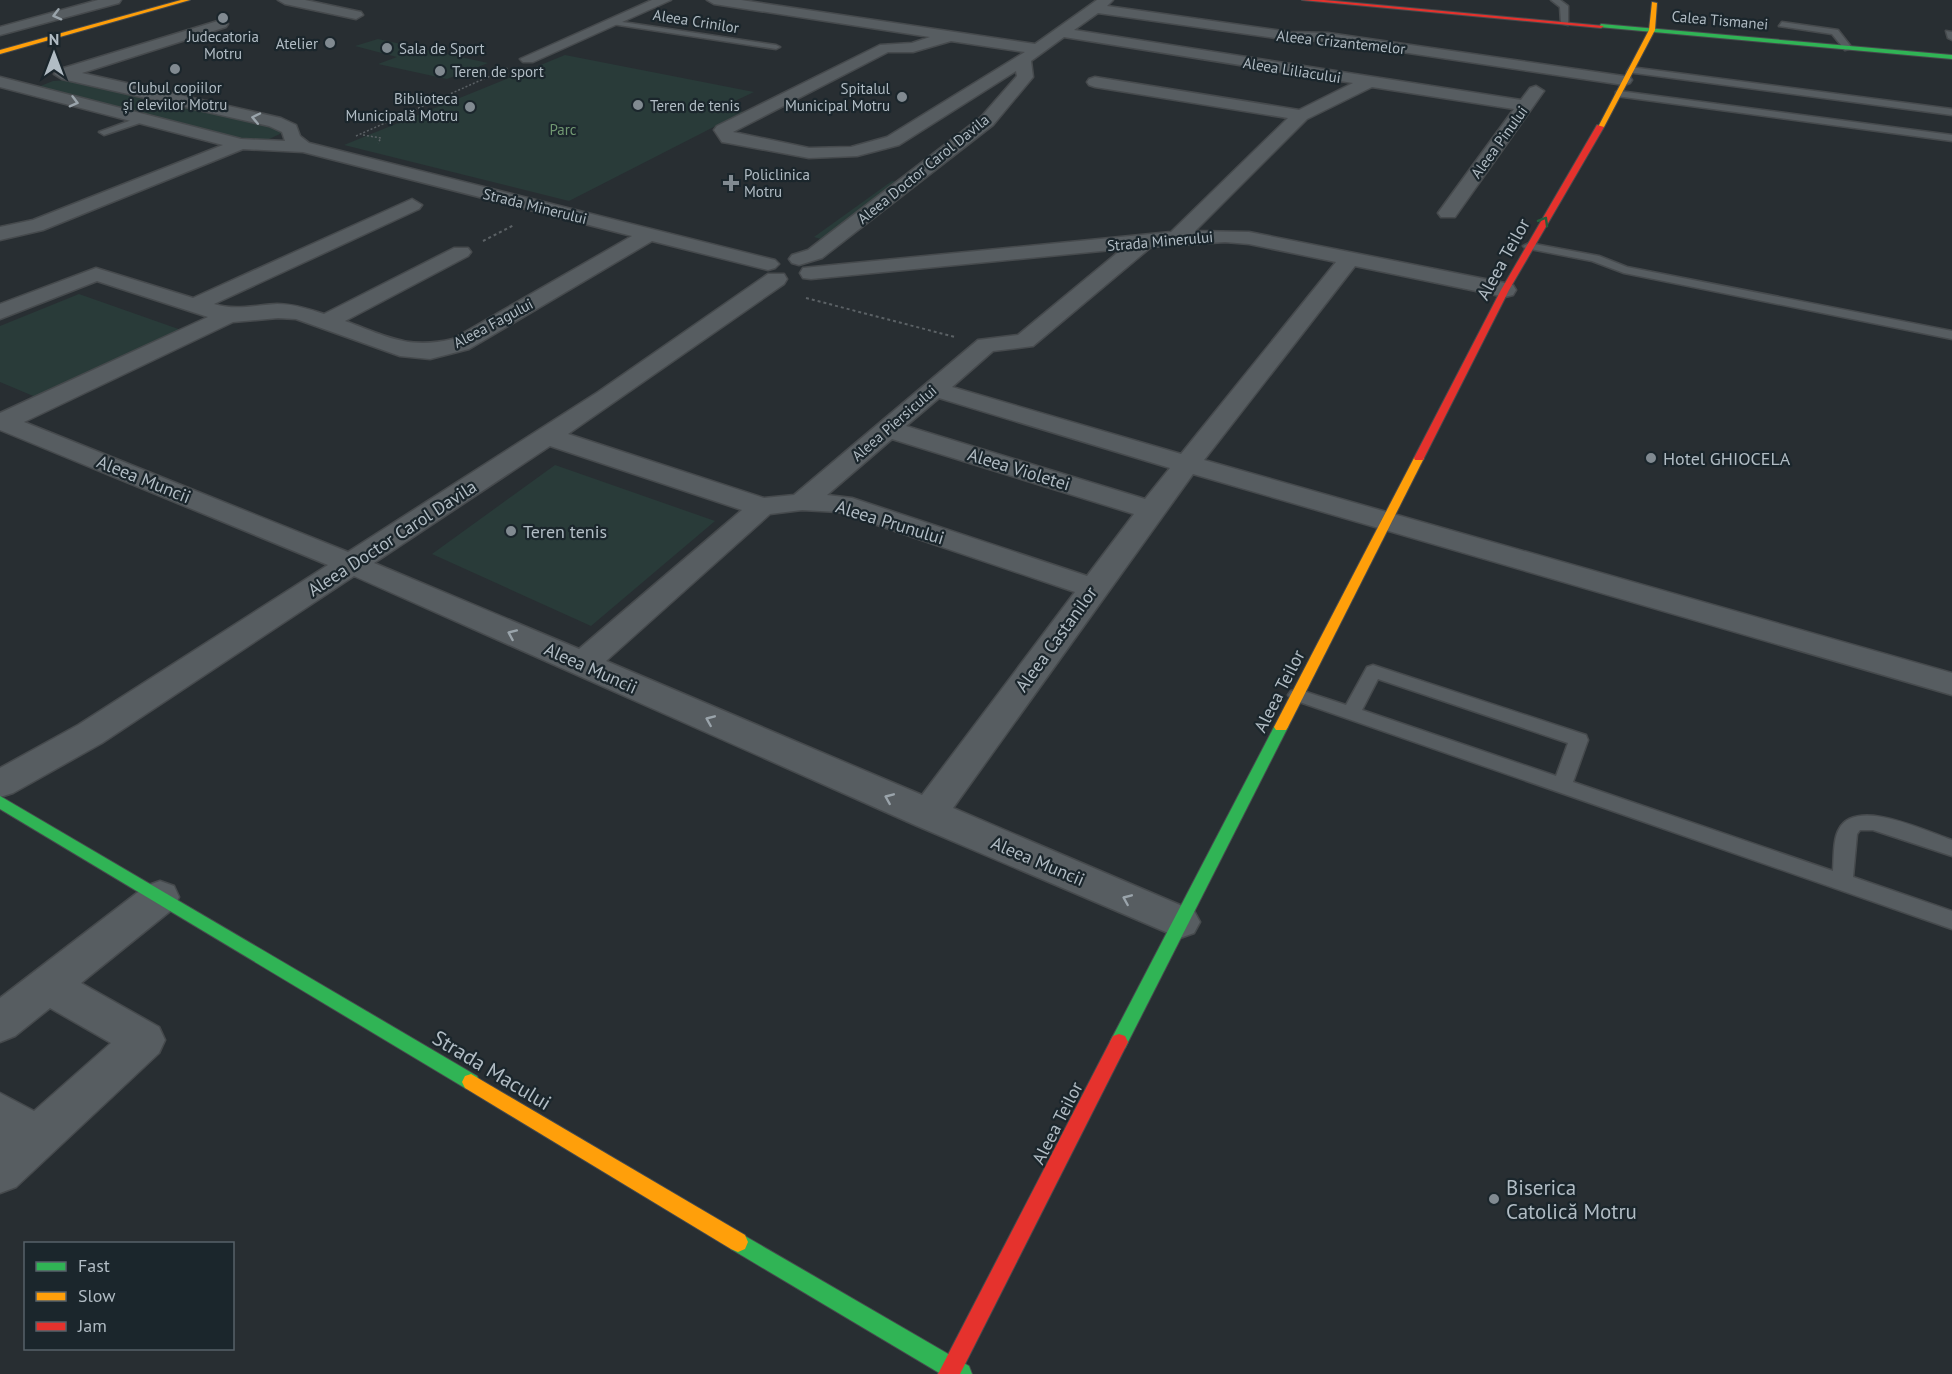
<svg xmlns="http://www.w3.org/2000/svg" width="1952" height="1374" font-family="'PT Sans',sans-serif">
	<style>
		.green { fill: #293b39 }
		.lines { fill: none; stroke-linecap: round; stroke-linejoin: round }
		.lane-casing { stroke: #464a4d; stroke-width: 3 }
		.street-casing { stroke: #464a4d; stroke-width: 3 }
		.fast-casing { stroke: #464a4d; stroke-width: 2 }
		.slow-casing { stroke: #464a4d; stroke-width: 2 }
		.jam-casing { stroke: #464a4d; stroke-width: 2 }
		.path-far1 { stroke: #5b6165; stroke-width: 1.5; stroke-dasharray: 2 2; stroke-linecap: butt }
		.path { stroke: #5b6165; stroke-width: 2; stroke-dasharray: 3 3; stroke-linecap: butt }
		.lane { fill: #575d61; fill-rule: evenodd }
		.street { fill: #575d61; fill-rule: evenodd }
		.fast { fill: #30b455; fill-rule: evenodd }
		.slow { fill: #ff9f0a; fill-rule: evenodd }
		.jam { fill: #e5322d; fill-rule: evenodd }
		.oneway { stroke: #9aa4ab }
		.oneway2 { stroke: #235f3c }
		.poi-dot { fill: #818a91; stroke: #1b262c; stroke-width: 2 }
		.labels { text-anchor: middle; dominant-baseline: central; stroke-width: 4.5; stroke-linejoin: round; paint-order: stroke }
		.far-street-label { font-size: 15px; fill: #b1bcc4; stroke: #1b262c }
		.far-poi-label { font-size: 15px; fill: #b1bcc4; stroke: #1b262c; text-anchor: start }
		.far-park-label { font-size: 15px; fill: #719872; stroke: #1b262c }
		.street-label { font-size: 18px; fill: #b1bcc4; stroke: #1b262c }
		.poi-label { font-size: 18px; fill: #b1bcc4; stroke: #1b262c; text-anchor: start }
		.near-street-label { font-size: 21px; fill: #b1bcc4; stroke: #1b262c }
		.near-poi-label { font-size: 21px; fill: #b1bcc4; stroke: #1b262c; text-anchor: start }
	</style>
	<rect width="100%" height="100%" fill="#282e32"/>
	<g class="green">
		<path d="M 378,39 L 488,63 L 447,79 L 378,64 L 397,57 L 355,46 Z"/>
		<path d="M 565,55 L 754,92 L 722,107 L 743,112 L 569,201 L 344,145 Z"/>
		<path d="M 69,80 L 281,128 L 282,133 L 269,139 L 248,141 L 38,87 L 53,81 Z"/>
		<path d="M 892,181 L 901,182 L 824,240 L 814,237 Z"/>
		<path d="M 79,294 L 184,331 L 38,398 L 0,382 L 0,326 Z"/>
		<path d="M 555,465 L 715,521 L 591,626 L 432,554 Z"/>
	</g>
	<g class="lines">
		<defs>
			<g id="lane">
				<path d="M 1551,0 L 1560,0 L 1568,6 L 1568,25 L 1561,23 L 1560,7 Z"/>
				<path d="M 609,20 L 776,45 L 780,47 L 776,49 L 612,24 Z"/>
				<path d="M 1782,22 L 1838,30 L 1852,48 L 1845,50 L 1832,34 L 1779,26 Z"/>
				<path d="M 1946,31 L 1952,32 L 1952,40 L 1948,38 Z"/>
				<path d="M 1630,67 L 1952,109 L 1952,115 L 1627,72 Z"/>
				<path d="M 1619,91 L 1952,135 L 1952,141 L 1616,96 L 1616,92 Z"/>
				<path d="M 140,117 L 145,120 L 143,122 L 104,135 L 99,132 Z"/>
				<path d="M 1529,243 L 1599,256 L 1627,267 L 1952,331 L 1952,339 L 1624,273 L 1592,261 L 1525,248 L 1523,246 Z"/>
				<path d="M 1373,665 L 1586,735 L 1588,740 L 1573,782 L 1833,871 C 1834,858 1833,839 1839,829 C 1856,797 1925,831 1952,840 L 1952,856 L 1873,830 L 1860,830 L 1857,834 L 1853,877 L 1952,911 L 1952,929 L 1291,699 L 1288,695 L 1291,691 L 1297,689 L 1346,705 L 1367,667 ZM 1378,679 L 1568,743 L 1556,776 L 1362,710 Z"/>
			</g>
			<g id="street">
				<path d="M 98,0 L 121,0 L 119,3 L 0,35 L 0,27 Z"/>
				<path d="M 278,0 L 305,0 L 361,12 L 363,15 L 356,19 L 285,4 Z"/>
				<path d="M 652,0 L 671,0 L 533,62 L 523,62 L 520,59 Z"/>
				<path d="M 707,0 L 741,0 L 1035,44 L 1097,0 L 1113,0 L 1107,6 L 1290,32 L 1328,33 L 1630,77 L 1632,80 L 1630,83 L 1624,85 L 1328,41 L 1290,40 L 1098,13 L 1074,30 L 1521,100 L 1530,88 L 1536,86 L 1544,91 L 1455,217 L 1441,217 L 1438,213 L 1514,109 L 1372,87 L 1307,119 L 1195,231 L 1249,232 L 1505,283 L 1513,285 L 1516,290 L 1513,295 L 1505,297 L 1355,266 L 1204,460 L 1952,673 L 1952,695 L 1193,474 L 953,808 L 1194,911 L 1200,922 L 1194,933 L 1180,938 L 915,825 L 354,576 L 102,743 L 13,793 L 0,797 L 0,768 L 78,725 L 328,565 L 0,430 L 0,413 L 208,317 L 97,281 L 0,319 L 0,304 L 96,268 L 193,298 L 412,199 L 422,205 L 419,209 L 214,304 C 236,311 255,305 277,304 C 293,304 309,309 324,314 L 454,248 L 468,248 L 471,252 L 468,256 L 345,321 C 386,336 408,350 453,339 L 632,236 L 303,152 L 243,149 L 43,230 L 0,240 L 0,227 L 33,220 L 223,145 L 0,87 L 0,77 L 241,139 L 285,141 L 282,132 L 269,126 L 62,79 L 54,74 L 57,70 L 221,20 L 228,24 L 226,27 L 82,73 L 281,118 L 296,125 L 300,136 L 309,143 L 775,260 L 779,264 L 775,268 L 768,270 L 652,241 L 469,349 L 430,359 L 400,356 L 296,319 L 278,318 L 233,322 L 24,422 L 348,552 L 598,392 L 768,274 L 784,274 L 787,279 L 784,284 L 568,434 L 764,498 L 794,495 L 978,340 L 1018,335 L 1122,249 L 811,279 L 803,278 L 800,273 L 803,268 L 1171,232 L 1288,118 L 1095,87 L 1089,85 L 1087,82 L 1089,79 L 1095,77 L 1299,110 L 1353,83 L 1064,37 L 1031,61 L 1033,77 L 993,125 L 822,258 L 799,265 L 792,263 L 789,259 L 792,255 L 808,250 L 981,117 L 1017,76 L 1016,71 L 899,145 L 857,156 L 809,158 L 728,143 L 722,142 L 714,130 L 717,126 L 880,45 L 912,43 L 930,37 L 714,4 ZM 951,41 L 1025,52 L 887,137 L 851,147 L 809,148 L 733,132 L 888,52 L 913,52 ZM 1225,242 L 1249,244 L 1336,262 L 1181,454 L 952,387 L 993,351 L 1033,346 L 1151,247 ZM 939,398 L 1170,468 L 1145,499 L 906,426 ZM 892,439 L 1134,514 L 1087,576 L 852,498 L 827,495 ZM 550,446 L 742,510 L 579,649 L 374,563 ZM 802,510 L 839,512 L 1075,592 L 922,795 L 606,661 L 770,514 Z"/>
				<path d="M 160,881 L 174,886 L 179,897 L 174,908 L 81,983 L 159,1027 L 165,1040 L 159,1053 L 16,1187 L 0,1193 L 0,1093 L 34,1111 L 111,1043 L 50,1008 L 15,1036 L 0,1042 L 0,998 L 146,886 Z"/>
			</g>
			<g id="fast">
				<path d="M 1601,24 L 1952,55 L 1952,59 L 1599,27 Z"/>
				<path d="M 1281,722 L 1288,727 L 1125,1048 L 1119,1050 L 1113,1048 L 1110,1042 L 1113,1036 L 1274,727 Z"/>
				<path d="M 0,796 L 477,1076 L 480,1082 L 477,1088 L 471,1090 L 465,1088 L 0,809 Z"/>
				<path d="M 738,1232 L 969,1366 L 972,1374 L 941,1374 L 731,1249 L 728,1242 L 731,1235 Z"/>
			</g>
			<g id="slow">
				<path d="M 181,0 L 190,0 L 0,54 L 0,50 Z"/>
				<path d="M 1652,2 L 1657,3 L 1655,30 L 1604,127 L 1597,129 L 1649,30 Z"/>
				<path d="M 1419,455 L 1424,458 L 1288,727 L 1286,730 L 1276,730 L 1274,727 L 1414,458 Z"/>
				<path d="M 471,1074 L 745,1235 L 748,1242 L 745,1249 L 738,1252 L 731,1249 L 465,1088 L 462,1082 L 465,1076 Z"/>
			</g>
			<g id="jam">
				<path d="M 1302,0 L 1324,0 L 1604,26 L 1601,28 Z"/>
				<path d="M 1597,125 L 1604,127 L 1509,290 L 1424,458 L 1423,460 L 1415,460 L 1414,458 L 1501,290 Z"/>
				<path d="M 1119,1034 L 1125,1036 L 1128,1042 L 1125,1048 L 960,1374 L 938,1374 L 1113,1036 Z"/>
			</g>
		</defs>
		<use href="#lane" class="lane-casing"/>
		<use href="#street" class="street-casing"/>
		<use href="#fast" class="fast-casing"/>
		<use href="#slow" class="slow-casing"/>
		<use href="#jam" class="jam-casing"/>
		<g class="path-far1">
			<path d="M 363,135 L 381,138 L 378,143"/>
			<path d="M 356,136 L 508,68"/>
		</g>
		<g class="path">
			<path d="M 483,241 L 514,225"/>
			<path d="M 806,298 L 955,337"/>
		</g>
		<use href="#lane" class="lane"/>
		<use href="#street" class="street"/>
		<use href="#fast" class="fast"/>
		<use href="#slow" class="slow"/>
		<use href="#jam" class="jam"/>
	</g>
	<defs><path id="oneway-chevron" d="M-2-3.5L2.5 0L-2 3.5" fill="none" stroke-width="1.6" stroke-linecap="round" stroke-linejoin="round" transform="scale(1.5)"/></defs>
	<g class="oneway">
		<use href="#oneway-chevron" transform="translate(57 15) rotate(165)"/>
		<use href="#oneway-chevron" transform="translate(74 102) rotate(15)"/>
		<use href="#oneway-chevron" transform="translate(256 118) rotate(-168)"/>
		<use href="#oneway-chevron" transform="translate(512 634) rotate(-156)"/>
		<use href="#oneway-chevron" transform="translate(710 720) rotate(-157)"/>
		<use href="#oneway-chevron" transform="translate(889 798) rotate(-157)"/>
		<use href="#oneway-chevron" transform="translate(1127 899) rotate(-157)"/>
	</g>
	<use class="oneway2" href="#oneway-chevron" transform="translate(1544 221) rotate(-60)"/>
	<g class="poi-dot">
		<circle cx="223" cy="18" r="6"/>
		<circle cx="330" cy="43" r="6"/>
		<circle cx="387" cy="48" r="6"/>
		<circle cx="175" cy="69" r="6"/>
		<circle cx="440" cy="71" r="6"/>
		<circle cx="902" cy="97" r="6"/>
		<circle cx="638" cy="105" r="6"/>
		<circle cx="470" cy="107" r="6"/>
		<path d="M728 174h6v6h6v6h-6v6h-6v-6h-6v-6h6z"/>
		<circle cx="1651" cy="458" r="6"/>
		<circle cx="511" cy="531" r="6"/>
		<circle cx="1494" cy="1199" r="6"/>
	</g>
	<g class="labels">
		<g class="far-street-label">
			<text transform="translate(1720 20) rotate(5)">Calea Tismanei</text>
			<text transform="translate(696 21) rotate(9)">Aleea Crinilor</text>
			<text transform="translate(1341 42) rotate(6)">Aleea Crizantemelor</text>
			<text transform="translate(1292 70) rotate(9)">Aleea Liliacului</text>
			<text transform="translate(1499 142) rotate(-54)">Aleea Pinului</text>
			<text transform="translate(923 169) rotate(-39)">Aleea Doctor Carol Davila</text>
			<text transform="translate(535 206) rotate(14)">Strada Minerului</text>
			<text transform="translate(1160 241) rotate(-5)">Strada Minerului</text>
			<text transform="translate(493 323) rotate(-28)">Aleea Fagului</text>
			<text transform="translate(894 423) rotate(-41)">Aleea Piersicului</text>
		</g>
		<g class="far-poi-label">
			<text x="223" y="36" text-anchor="middle">Judecatoria<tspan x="223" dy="17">Motru</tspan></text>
			<text x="318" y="43" text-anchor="end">Atelier</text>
			<text x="399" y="48">Sala de Sport</text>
			<text x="452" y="71">Teren de sport</text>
			<text x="175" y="87" text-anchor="middle">Clubul copiilor<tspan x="175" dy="17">și elevilor Motru</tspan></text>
			<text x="890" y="88" text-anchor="end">Spitalul<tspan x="890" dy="17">Municipal Motru</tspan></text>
			<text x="458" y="98" text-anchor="end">Biblioteca<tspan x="458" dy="17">Municipală Motru</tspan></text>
			<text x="650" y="105">Teren de tenis</text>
			<text x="744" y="174">Policlinica<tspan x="744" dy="17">Motru</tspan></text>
		</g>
		<g class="far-park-label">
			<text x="563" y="129">Parc</text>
		</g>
		<g class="street-label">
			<text transform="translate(1503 259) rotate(-61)">Aleea Teilor</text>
			<text transform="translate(1019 469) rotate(17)">Aleea Violetei</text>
			<text transform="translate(144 479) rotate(22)">Aleea Muncii</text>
			<text transform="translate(890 522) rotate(17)">Aleea Prunului</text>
			<text transform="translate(392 538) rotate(-33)">Aleea Doctor Carol Davila</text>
			<text transform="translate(1056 639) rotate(-54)">Aleea Castanilor</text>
			<text transform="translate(591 668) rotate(24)">Aleea Muncii</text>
			<text transform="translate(1279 691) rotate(-63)">Aleea Teilor</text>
			<text transform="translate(1038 861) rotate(23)">Aleea Muncii</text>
			<text transform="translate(1057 1123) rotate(-63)">Aleea Teilor</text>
		</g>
		<g class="poi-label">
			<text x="1663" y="458">Hotel GHIOCELA</text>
			<text x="523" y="531">Teren tenis</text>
		</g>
		<g class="near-street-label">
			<text transform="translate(492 1070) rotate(31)">Strada Macului</text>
		</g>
		<g class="near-poi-label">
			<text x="1506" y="1187">Biserica<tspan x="1506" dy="24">Catolică Motru</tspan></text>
		</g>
	</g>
	<rect x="24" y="1242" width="210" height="108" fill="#1b262c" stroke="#576269" stroke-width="1.5"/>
	<rect x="36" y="1262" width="30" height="9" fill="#30b455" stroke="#576269" stroke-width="1.5"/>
	<text x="78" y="1272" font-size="18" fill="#b1bcc4">Fast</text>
	<rect x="36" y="1292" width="30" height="9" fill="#ff9f0a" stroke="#576269" stroke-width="1.5"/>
	<text x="78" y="1302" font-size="18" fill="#b1bcc4">Slow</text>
	<rect x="36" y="1322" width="30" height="9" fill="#e5322d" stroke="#576269" stroke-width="1.5"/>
	<text x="78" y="1332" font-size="18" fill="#b1bcc4">Jam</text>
	<g transform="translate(54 54)" stroke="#1b262c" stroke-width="4.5" paint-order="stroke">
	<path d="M0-4.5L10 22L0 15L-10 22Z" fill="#b1bcc4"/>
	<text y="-9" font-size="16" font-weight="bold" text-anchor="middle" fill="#b1bcc4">N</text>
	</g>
</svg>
